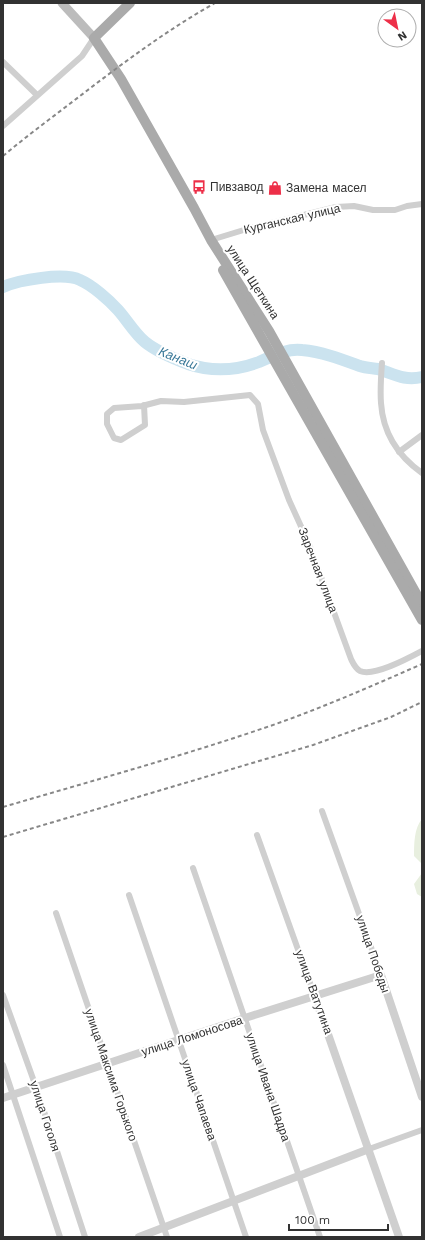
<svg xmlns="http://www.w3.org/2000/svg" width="425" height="1240" font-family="'Work Sans',sans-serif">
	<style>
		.green { fill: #e8efdf }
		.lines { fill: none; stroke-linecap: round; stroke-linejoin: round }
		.river { stroke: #cbe3ef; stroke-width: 12 }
		.minor { stroke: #cfcfcf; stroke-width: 6 }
		.tertiary { stroke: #cfcfcf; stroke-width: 8 }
		.secondary { stroke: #bcbcbc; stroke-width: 9 }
		.primary { stroke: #aaa; stroke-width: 10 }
		.rail { stroke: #878787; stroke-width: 2; stroke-dasharray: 4 3; stroke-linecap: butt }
		.labels { text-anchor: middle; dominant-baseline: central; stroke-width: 4; stroke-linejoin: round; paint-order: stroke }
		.poi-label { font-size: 12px; fill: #323232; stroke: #fff; text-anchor: start }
		.street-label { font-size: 12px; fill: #323232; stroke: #fff }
		.water-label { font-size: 13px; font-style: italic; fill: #3a7999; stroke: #fff }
	</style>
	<rect width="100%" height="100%" fill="#fff"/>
	<path class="green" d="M 422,819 L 422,897 L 417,894 L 414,884 L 422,873 L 422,864 L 414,856 C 414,844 414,828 422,819 Z"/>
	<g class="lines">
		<path class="river" d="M 3,287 C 19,280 64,272 80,280 C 92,285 109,300 118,310 C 127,320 135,334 145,342 C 156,351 175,359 188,364 C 212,372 235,371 259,362 C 273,356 287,348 302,350 C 323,352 341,359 360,366 C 366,368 372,368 378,369 C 394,374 404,381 422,377"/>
		<g class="minor">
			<path d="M 3,62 L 37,95"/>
			<path d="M 3,126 L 82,56 L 94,38"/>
			<path d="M 211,240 L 247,229 L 336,207 L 354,206 L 373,210 L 395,210 L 407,206 L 422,204"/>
			<path d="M 382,363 C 381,376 380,390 381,403 C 383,433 398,456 422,473"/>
			<path d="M 144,405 L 145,425 L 121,440 L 114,438 L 107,424 L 107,414 L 114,408 L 142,406 L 161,401 L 184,402 L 250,395 L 258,404 L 263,430 L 289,500 L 309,544 L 351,659 C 353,663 355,668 360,671 C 374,677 409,658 422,651"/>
			<path d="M 399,452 L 422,435"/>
			<path d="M 322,811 L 381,975"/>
			<path d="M 257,835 L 315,997"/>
			<path d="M 193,868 L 320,1237"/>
			<path d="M 129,895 L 246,1237"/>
			<path d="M 56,913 L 167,1237"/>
			<path d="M 3,995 L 36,1087 L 85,1237"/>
			<path d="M 3,1065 L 60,1237"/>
			<path d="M 369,1149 L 422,1130"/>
		</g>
		<g class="tertiary">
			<path d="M 315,997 L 399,1237"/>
			<path d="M 3,1098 L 245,1018 L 381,975 L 422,1097"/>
			<path d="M 139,1237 L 369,1149"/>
		</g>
		<path class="secondary" d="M 62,3 L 94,38"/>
		<g class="primary">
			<path d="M 130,3 L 94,38 L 121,79 L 194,208 L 211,240 L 269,331 L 422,604"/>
			<path d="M 223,270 L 422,620"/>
		</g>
		<g class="rail">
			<path d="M 3,156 C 28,135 54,116 80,96 C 123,63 167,30 215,3"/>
			<path d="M 3,807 C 92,781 182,756 270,726 C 322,708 372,686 422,664"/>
			<path d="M 3,837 L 313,745 L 391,717 L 422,702"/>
		</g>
	</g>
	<defs>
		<symbol id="bus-bare" viewBox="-9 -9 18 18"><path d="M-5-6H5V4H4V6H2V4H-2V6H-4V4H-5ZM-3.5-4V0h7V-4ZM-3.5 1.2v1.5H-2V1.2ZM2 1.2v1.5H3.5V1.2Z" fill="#ed2f48" stroke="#fff" stroke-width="2.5" paint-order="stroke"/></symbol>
		<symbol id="shop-bare" viewBox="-9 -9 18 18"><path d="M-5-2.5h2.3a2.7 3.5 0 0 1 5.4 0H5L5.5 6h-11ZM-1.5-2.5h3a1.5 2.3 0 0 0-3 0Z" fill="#ed2f48" stroke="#fff" stroke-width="2.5" paint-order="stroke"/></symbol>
	</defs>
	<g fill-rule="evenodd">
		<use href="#bus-bare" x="189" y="177" width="20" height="20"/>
		<use href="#shop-bare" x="265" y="178" width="20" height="20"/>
	</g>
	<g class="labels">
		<g class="poi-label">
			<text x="210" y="187">Пивзавод</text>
			<text x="286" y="188">Замена масел</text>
		</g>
		<g class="street-label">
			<text transform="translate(292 219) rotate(-13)">Курганская улица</text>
			<text transform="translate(253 282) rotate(57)">улица Щеткина</text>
			<text transform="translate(318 570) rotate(69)">Заречная улица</text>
			<text transform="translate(373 954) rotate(71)">улица Победы</text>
			<text transform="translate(314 992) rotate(70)">улица Ватутина</text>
			<text transform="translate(192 1036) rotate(-18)">улица Ломоносова</text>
			<text transform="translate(111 1075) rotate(71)">улица Максима Горького</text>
			<text transform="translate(268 1087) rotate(71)">улица Ивана Шадра</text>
			<text transform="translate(199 1100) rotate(71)">улица Чапаева</text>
			<text transform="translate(45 1116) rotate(72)">улица Гоголя</text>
		</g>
		<g class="water-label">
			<text transform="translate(178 358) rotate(22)">Канаш</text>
		</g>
	</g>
	<rect width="425" height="1240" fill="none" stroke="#323232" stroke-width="8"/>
	<g transform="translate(397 28) rotate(147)"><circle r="19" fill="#ffffff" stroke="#adadad"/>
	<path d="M0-3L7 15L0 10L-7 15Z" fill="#ed2f48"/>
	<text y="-6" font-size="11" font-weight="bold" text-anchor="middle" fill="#323232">N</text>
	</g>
	<path d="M289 1224v6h99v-6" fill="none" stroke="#323232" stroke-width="2"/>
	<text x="295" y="1224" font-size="12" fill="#323232" stroke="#ffffff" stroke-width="3" paint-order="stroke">100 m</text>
</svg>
